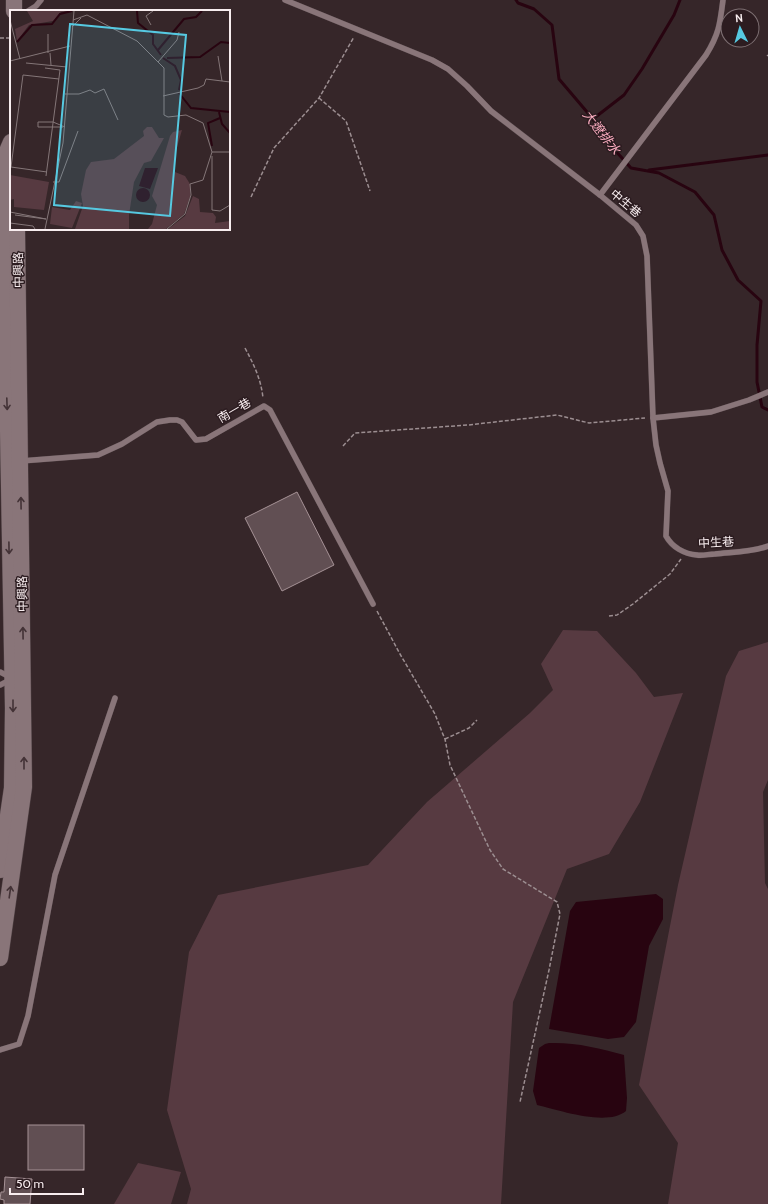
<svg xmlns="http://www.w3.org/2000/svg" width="768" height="1204" font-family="Cabin,'Noto Sans TC',sans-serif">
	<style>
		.green { fill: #573a41 }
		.water { fill: #280410 }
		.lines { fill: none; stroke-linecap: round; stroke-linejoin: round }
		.stream { stroke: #280410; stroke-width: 3 }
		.building { fill: #614f53; stroke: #a69296 }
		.service-casing { stroke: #524447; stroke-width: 6 }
		.secondary-casing { stroke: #524447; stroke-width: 17 }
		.path { stroke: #9c8e91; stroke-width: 1.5; stroke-dasharray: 4 2; stroke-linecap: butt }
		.service { stroke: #897579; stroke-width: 5.5 }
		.secondary { stroke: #897579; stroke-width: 16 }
		.oneway { stroke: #433236 }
		.labels { text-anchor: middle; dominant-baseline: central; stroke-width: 3; stroke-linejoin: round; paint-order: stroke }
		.street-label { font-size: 12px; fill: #f8edef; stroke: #2c1c20 }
		.water-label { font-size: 13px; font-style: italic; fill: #fbadc0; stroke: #2c1c20 }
		.inset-river { fill: none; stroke: #280410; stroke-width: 2 }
		.inset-road { fill: none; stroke: #847678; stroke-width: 1 }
		.view { fill: #56c9e1; fill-opacity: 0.15; stroke: #56c9e1; stroke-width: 2 }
		.inset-edge { fill: none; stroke: #f8edef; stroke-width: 2 }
	</style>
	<rect width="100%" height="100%" fill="#362629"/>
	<g class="green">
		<path d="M 563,630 L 597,631 L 636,673 L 654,697 L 683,693 L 640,802 L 609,854 L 567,869 L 513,1002 L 501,1204 L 187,1204 L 191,1189 L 167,1110 L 189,952 L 218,895 L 368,865 L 427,802 L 530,713 L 553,690 L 541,664 Z"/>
		<path d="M 768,642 L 768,780 L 763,792 L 765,883 L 768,889 L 768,1204 L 668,1204 L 678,1143 L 639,1085 L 678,885 L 726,676 L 739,651 Z"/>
		<path d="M 138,1163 L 181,1172 L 171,1204 L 114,1204 Z"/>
	</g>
	<g class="water">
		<path d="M 656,894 L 663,899 L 663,919 L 649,946 L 636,1022 L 624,1037 L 608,1039 L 549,1029 L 570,911 L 576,902 Z"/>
		<path d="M 549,1043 C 574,1042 600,1048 624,1055 L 627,1098 L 626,1111 C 607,1127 559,1110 537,1105 L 533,1091 L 539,1048 L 545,1044 Z"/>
	</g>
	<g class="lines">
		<g class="stream">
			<path d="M 516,0 L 518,3 L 534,9 L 552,25 L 559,79 L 593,119 L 603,137 L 631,168 L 659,173 L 695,192 L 714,215 L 722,250 L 738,280 L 761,301 L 757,345 L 757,382 L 762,407 L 768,410"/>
			<path d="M 593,119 L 624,95 L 642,69 L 674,15 L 680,0"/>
			<path d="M 649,170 L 768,155"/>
		</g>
	</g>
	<g class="building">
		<path d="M 297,492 L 334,565 L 282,591 L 245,518 Z"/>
		<rect x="28" y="1125" width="56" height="45"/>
		<path d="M 5,1177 L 32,1179 L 30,1204 L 4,1204 L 4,1200 L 0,1199 L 1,1192 L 4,1192 Z"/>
	</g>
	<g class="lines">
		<defs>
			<g id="service">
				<path d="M 285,0 L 432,60 L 448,69 L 467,86 L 491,111 L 600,195 L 636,225 L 643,236 L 647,256 L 653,418 L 656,445 L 660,463 L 668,491 L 666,536 C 672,547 684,554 697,555 C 703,556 709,554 715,554 C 733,552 752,552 768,546"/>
				<path d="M 28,11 L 36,6 L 41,0"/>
				<path d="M 600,195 L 706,55 C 719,34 720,24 723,0"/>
				<path d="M 653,418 L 711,412 L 749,400 L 768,392"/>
				<path d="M 21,461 L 98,455 L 122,444 L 157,422 L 170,420 L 177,420 L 182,422 L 196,440 L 206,439 L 264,406 L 270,410 L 373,604"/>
				<path d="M 0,672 L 10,677"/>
				<path d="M 0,685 L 10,680"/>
				<path d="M 0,1050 L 19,1044 L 28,1016 L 55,875 L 115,698"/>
			</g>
			<g id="secondary">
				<path d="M 14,11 L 14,0"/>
				<path d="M 0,870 L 12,788 L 13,708 L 8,431 L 4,281 L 4,158 L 11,142"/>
				<path d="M 0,958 L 24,787 L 17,229"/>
			</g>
		</defs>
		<use href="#service" class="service-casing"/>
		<use href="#secondary" class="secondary-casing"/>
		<g class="path">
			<path d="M 0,38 L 11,38"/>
			<path d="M 767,56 L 768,55"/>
			<path d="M 319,98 L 346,121 L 370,191"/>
			<path d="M 251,197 L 274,148 L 319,98 L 354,37"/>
			<path d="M 245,348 C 254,365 261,379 263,398"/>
			<path d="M 343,446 L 355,433 L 468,425 L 557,415 L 589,423 L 645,418"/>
			<path d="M 377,611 L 400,654 L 435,714 L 442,732 L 445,739 L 450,765 L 490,850 L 503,869 L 557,902 L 560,914 L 549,970 L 520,1102"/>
			<path d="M 609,616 L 617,615 L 633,604 L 670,574 L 681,559"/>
			<path d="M 445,739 L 469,728 L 477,720"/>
		</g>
		<use href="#service" class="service"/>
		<use href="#secondary" class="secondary"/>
	</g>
	<defs><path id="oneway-shaft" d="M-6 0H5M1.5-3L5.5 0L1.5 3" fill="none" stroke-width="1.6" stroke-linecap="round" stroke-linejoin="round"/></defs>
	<g class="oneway">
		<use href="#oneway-shaft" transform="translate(7 404) rotate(88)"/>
		<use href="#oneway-shaft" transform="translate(21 503) rotate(-91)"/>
		<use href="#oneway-shaft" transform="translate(9 548) rotate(89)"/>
		<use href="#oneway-shaft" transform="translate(23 633) rotate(-91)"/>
		<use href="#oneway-shaft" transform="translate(13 706) rotate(90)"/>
		<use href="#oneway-shaft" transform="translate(24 763) rotate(-90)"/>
		<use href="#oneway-shaft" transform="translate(10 892) rotate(-82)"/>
	</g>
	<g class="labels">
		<g class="street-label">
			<text transform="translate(626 203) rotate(40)">中生巷</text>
			<text transform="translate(18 270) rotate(-91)">中興路</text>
			<text transform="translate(234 410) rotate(-30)">南一巷</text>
			<text transform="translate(716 542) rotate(-3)">中生巷</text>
			<text transform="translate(22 594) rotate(-91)">中興路</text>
		</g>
		<g class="water-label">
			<text transform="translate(602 132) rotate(52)">大遼排水</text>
		</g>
	</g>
	<g transform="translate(10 10)">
		<rect width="220" height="220" fill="#362629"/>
		<path d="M 17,1 L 58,1 L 51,2 L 43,11 L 19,15 L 7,31 L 5,19 L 23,11 ZM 137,117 L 142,117 L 149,128 L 154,128 L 141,151 L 134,153 L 124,172 L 119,205 L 119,219 L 122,219 L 65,219 L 73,196 L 71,184 L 76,160 L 81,152 L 104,149 L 134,126 L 133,121 ZM 172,120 L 165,144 L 164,157 L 165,162 L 175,166 L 180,174 L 180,187 L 174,204 L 156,219 L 138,219 L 142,214 L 147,195 L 142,186 L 160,126 L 163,122 ZM 0,165 L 39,172 L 34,200 L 4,197 L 4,189 L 0,190 ZM 183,186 L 189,189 L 190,202 L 203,203 L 206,207 L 205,213 L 220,211 L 220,219 L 158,219 L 175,206 ZM 66,191 L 72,193 L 62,218 L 40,214 L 42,197 L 60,200 Z" fill="#573a41"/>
		<path d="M 135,158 L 148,158 L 140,179 L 129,176 ZM126 185a7 7 0 1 1 14 0a7 7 0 1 1-14 0Z" fill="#280410"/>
		<path class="inset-river" d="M 127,1 L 128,13 L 143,25 L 143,34 L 151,45M 7,32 L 22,15 L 42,14 L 50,4 L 62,1M 148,40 L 174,9 L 186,7 L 192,1M 153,48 L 165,56 L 171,70 L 169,80M 157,48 L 190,47 L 211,32 L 220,33M 169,83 L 181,98 L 220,102M 209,102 L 212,114 L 220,123M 202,136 L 198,113 L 210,108"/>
		<path class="inset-road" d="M 0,10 L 10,49M 63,10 L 77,5 L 127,31 L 154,58 L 154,105 L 158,107 L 176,105 L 193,113 L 202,142 L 220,142M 141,15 L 136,6 L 143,1M 62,17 L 71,8M 38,24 L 38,43M 40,43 L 41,55M 208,46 L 212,71M 0,51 L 60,36M 148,52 L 167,30 L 169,22M 16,53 L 57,57M 35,58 L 50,60 L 36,166M 55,84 L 69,84 L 80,80 L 85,83 L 94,79 L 108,110M 153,86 L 188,78 L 194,75 L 196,69 L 220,72M 53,117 L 28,117 L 28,112 L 43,112 L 55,117M 202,146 L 202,200 L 210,201 L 220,195M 1,157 L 13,65 L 49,69M 1,157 L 37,162M 43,172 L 49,172 L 68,121M 0,202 L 36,209M 5,205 L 36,209M 0,213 L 23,216 L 25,219M 35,219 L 53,133 L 64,1M 157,219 L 175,204 L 181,185 L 180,174 L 193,170 L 202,142"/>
		<path class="view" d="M 60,14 L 176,25 L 160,206 L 44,195 Z"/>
		<rect width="220" height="220" class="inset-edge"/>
	</g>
	<g transform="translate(740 28) rotate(355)"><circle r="19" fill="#2c1c20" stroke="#7e7073"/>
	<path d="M0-3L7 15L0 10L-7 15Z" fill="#56c9e1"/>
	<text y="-6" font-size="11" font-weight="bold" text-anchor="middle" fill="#f8edef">N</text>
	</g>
	<path d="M10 1188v6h73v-6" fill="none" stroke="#f8edef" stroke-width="2"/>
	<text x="16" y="1188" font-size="12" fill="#f8edef" stroke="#2c1c20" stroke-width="3" paint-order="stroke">50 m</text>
</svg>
